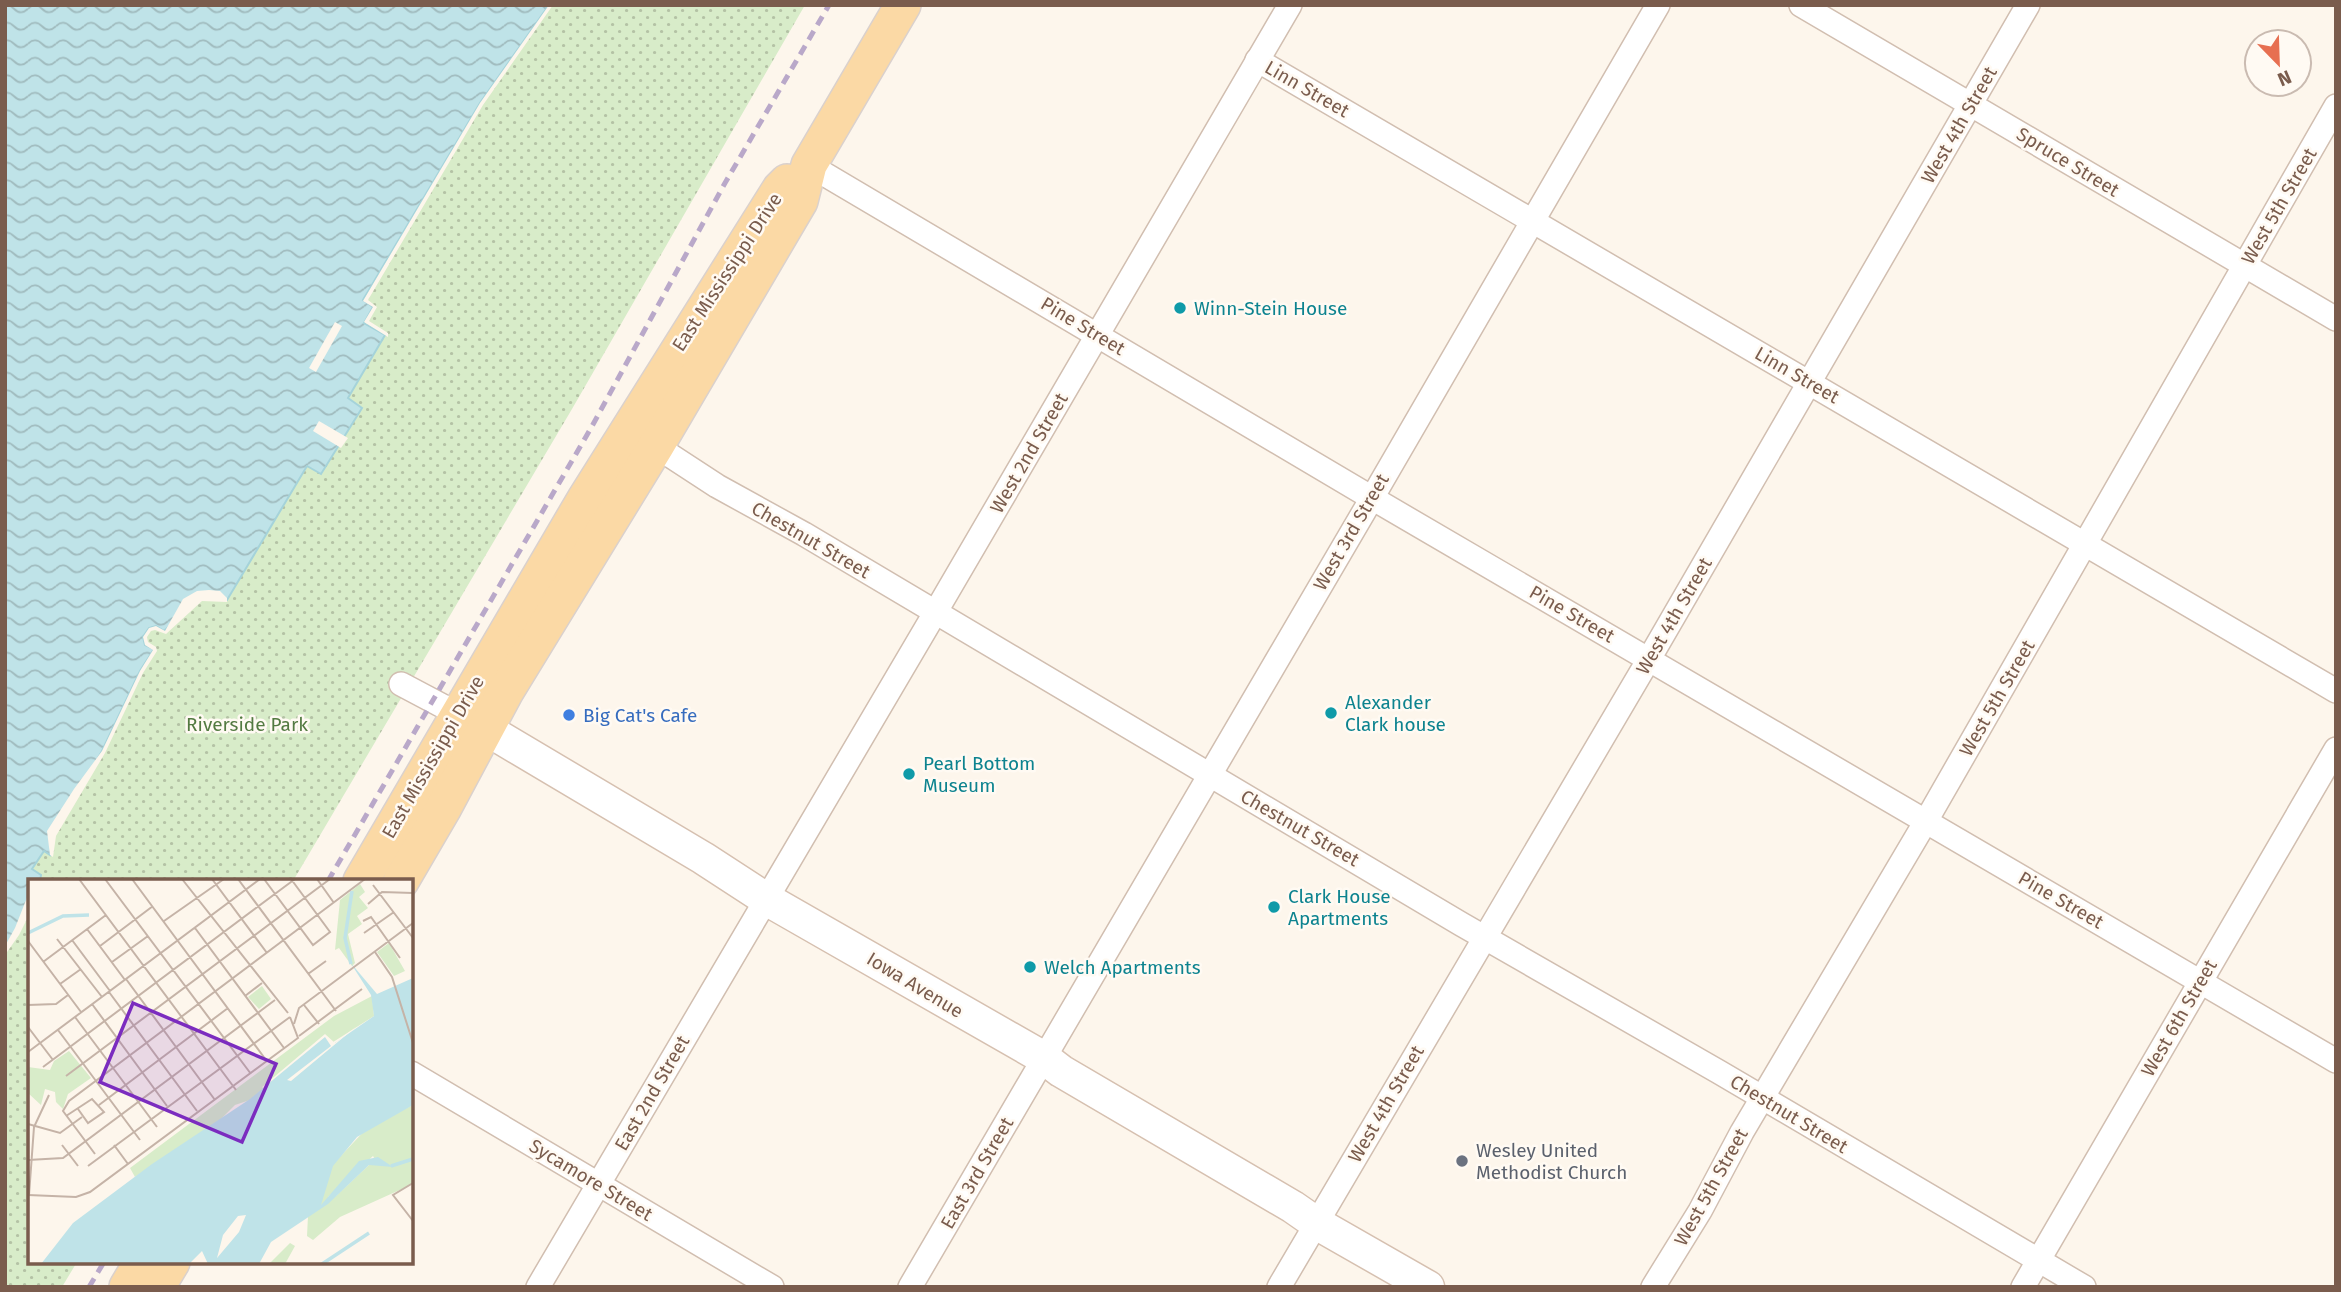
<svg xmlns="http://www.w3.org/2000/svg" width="2341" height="1292" font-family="'Fira Sans',sans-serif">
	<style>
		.park { fill: url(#park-dots) }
		.water { fill: url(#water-waves); stroke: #a5d3da; stroke-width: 2 }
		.pier { fill: #fdf6ec }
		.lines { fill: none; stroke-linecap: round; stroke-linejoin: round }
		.street-casing { stroke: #d1beb0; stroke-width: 26 }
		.secondary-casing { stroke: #d6c0b0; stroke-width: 35 }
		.primary-casing { stroke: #dad1cd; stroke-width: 38 }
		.street { stroke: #fff; stroke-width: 23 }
		.secondary { stroke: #fff; stroke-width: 32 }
		.primary { stroke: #fbd9a5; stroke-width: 35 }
		.rail { stroke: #b9a8c9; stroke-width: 5; stroke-dasharray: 10 7; stroke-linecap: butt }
		.culture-dot { fill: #0f9aa8; stroke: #fffaf3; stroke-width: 2.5 }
		.shop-dot { fill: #3f7fe0; stroke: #fffaf3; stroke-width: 2.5 }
		.worship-dot { fill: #6b7280; stroke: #fffaf3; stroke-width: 2.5 }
		.labels { text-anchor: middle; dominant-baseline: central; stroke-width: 5; stroke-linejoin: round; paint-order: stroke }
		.street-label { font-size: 19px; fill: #7a5c4d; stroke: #fffaf3 }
		.culture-label { font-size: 19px; fill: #0d838f; stroke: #fffaf3; text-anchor: start }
		.shop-label { font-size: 19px; fill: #366cbe; stroke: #fffaf3; text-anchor: start }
		.park-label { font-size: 19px; fill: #537a41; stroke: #fffaf3 }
		.worship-label { font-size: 19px; fill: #5b616d; stroke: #fffaf3; text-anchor: start }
		.inset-river { fill: none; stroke: #bfe3e8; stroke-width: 3.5 }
		.inset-road { fill: none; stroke: #c5b3a7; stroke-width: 2 }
		.view { fill: #7b2cbf; fill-opacity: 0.15; stroke: #7b2cbf; stroke-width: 3.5 }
		.inset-edge { fill: none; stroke: #7a5c4d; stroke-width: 3.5 }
	</style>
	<defs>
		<pattern id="park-dots" width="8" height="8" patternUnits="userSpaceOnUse" patternTransform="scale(1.75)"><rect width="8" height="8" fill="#d8ecc9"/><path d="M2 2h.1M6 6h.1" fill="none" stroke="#b4c2a5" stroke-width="1.8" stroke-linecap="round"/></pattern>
		<pattern id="water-waves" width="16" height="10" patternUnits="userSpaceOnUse" patternTransform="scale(1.75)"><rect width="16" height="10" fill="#bfe3e8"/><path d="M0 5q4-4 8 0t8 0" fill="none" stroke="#a0bbbe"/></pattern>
	</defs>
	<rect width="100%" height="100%" fill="#fdf6ec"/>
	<g class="park">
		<path d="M 549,5 L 805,5 L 572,409 L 293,881 L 40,881 L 32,869 L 44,851 L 49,854 L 53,834 L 143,637 L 275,518 L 307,466 L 321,474 L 362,408 L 348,398 L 384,335 L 364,322 L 363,301 L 480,103 Z"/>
		<path d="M 30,905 L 30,1262 L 77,1262 L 62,1287 L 5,1287 L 5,952 Z"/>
	</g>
	<path class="water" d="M 5,5 L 549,5 L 480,103 L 363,300 L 373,307 L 364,323 L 385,335 L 348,398 L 362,408 L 321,474 L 307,466 L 227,600 L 200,598 L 164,631 L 156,626 L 149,628 L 143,637 L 145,645 L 154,649 L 140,671 L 102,751 L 53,834 L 50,855 L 44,851 L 32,869 L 41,875 L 40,881 L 30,881 L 30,905 L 5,952 Z"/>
	<g class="pier">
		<path d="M 549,5 L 553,5 L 483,105 L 368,300 L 377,307 L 369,321 L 388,333 L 388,337 L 364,322 L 373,307 L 363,301 L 480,103 Z"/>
		<path d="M 335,322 L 342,326 L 316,372 L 309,368 Z"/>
		<path d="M 319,421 L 348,438 L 341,448 L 313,431 Z"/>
		<path d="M 209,590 L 220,591 L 227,598 L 227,602 L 202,601 L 166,634 L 155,630 L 151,631 L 147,637 L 148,642 L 156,647 L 157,651 L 143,673 L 105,753 L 56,836 L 53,857 L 50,855 L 47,831 L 74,789 L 102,751 L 140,671 L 153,650 L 145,645 L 143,637 L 149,628 L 156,626 L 165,631 L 183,599 L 197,591 Z"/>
		<path d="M 30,890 L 30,913 L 19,935 L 5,955 L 5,946 L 15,928 Z"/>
	</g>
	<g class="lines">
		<defs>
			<g id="street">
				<path d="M 1801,5 L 2336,319"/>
				<path d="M 1257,60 L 2336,691"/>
				<path d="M 809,165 L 1372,498 L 2336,1061"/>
				<path d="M 645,439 L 717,486 L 804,534 L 1461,924 L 1719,1072 L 2084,1287"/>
				<path d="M 401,684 L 469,720"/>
				<path d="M 411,1073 L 772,1287"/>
				<path d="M 538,1287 L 935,613 L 1290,5"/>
				<path d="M 910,1287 L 1372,498 L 1658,5"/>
				<path d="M 1279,1287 L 1649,659 L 2028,5"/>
				<path d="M 1653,1287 L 1700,1211 L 1742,1132 L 1926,821 L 2336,106"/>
				<path d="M 2023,1287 L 2336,749"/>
			</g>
			<path id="secondary" d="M 486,729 L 703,858 L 766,899 L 1044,1058 L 1061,1071 L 1293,1207 L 1316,1223 L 1428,1287"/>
			<g id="primary">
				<path d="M 361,881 L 585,499 L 780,189 L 787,182"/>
				<path d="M 401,881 L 443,809 L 506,691 L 656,446 L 800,201 L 809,165 L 903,5"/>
				<path d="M 127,1287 L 142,1262"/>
				<path d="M 157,1287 L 172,1262"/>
			</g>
		</defs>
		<use href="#street" class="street-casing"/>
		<use href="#secondary" class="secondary-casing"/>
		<use href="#primary" class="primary-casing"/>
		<use href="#street" class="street"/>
		<use href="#secondary" class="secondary"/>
		<use href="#primary" class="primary"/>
		<g class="rail">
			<path d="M 328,881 L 591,428 L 725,183 L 829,5"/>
			<path d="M 89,1287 L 104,1262"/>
		</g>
	</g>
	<g class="culture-dot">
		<circle cx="1180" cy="308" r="7"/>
		<circle cx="1331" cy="713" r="7"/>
		<circle cx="909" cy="774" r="7"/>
		<circle cx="1274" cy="907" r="7"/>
		<circle cx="1030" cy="967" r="7"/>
	</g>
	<circle class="shop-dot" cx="569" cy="715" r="7"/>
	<circle class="worship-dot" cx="1462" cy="1161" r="7"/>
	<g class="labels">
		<g class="street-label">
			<text transform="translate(1307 89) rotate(30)">Linn Street</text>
			<text transform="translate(1959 125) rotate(-60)">West 4th Street</text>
			<text transform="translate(2068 162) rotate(31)">Spruce Street</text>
			<text transform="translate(2279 206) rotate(-60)">West 5th Street</text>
			<text transform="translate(727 272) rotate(-57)">East Mississippi Drive</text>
			<text transform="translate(1083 326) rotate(31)">Pine Street</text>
			<text transform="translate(1797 375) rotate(30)">Linn Street</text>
			<text transform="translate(1029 453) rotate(-60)">West 2nd Street</text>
			<text transform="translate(1351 532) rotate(-60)">West 3rd Street</text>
			<text transform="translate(811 540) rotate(30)">Chestnut Street</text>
			<text transform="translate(1572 614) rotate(30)">Pine Street</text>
			<text transform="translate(1674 616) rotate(-60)">West 4th Street</text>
			<text transform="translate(1997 698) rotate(-60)">West 5th Street</text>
			<text transform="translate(433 757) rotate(-60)">East Mississippi Drive</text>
			<text transform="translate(1300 828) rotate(30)">Chestnut Street</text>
			<text transform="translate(2061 900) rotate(30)">Pine Street</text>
			<text transform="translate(915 985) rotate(31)">Iowa Avenue</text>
			<text transform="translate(2179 1018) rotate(-60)">West 6th Street</text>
			<text transform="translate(652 1093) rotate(-60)">East 2nd Street</text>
			<text transform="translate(1386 1104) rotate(-60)">West 4th Street</text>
			<text transform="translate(1789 1114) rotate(31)">Chestnut Street</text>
			<text transform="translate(977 1173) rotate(-60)">East 3rd Street</text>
			<text transform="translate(591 1180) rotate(31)">Sycamore Street</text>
			<text transform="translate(1711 1187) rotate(-61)">West 5th Street</text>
		</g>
		<g class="culture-label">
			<text x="1194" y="308">Winn-Stein House</text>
			<text x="1345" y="702">Alexander<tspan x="1345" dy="22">Clark house</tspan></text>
			<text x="923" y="763">Pearl Bottom<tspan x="923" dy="22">Museum</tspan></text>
			<text x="1288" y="896">Clark House<tspan x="1288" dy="22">Apartments</tspan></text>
			<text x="1044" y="967">Welch Apartments</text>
		</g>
		<g class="shop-label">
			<text x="583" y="715">Big Cat's Cafe</text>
		</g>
		<g class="park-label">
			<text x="247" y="724">Riverside Park</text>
		</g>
		<g class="worship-label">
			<text x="1476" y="1150">Wesley United<tspan x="1476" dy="22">Methodist Church</tspan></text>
		</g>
	</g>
	<g transform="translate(28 879)">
		<rect width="385" height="385" fill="#fdf6ec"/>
		<path d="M 234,107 L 243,120 L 231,130 L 220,118 Z" fill="#d8ecc9"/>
		<path d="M 41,172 L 63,199 L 40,215 L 35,230 L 28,223 L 27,213 L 17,210 L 13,226 L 0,214 L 0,188 L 22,191 L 26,182 Z" fill="#d8ecc9"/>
		<path d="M 385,226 L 385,305 L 312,338 L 285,361 L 279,357 L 280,337 L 274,341 L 293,298 L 341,247 ZM 345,277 L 350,286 L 341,286 L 308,317 L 300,318 ZM 262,364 L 267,367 L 257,385 L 241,385 Z" fill="#d8ecc9" fill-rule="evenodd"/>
		<path d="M 332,5 L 337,13 L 331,18 L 340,29 L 329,37 L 334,45 L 320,55 L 327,84 L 324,87 L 311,69 L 307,71 L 312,21 ZM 361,64 L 377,92 L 366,97 L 349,73 ZM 344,117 L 346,137 L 247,200 L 222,221 L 207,226 L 191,242 L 107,298 L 102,289 L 306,137 Z" fill="#d8ecc9"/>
		<path d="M 322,83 L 349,115 L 385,99 L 385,226 L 329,258 L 305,287 L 293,326 L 331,282 L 350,278 L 365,288 L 341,286 L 300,325 L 243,363 L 231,385 L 180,385 L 174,372 L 161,385 L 13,385 L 45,344 L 124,285 L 222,220 L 297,157 L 304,166 L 346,137 L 343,116 ZM 218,336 L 211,353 L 189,379 L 195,356 L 210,337 Z" fill="#bfe3e8" fill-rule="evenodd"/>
		<path d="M 329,147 L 263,202 L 259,201 L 303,167 L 297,158 L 235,209 L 234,208 L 297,155 L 307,164 Z" fill="#fdf6ec"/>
		<path class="inset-river" d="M 0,54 L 35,37 L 61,36M 323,85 L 317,59 L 324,12M 363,287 L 385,280M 294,385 L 341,354"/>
		<path class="inset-road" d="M 51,0 L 208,211M 77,0 L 223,195M 104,0 L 238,181M 154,0 L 260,134M 184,0 L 239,74M 210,0 L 308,132M 236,0 L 285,66 L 302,53 L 263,0M 289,0 L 306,24M 345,6 L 385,59M 340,25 L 354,13 L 385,14M 136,42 L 196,0M 335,42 L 343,38 L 372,79M 167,49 L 256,169M 59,50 L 97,101M 336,54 L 366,33M 29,60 L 74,118M 44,61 L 82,112M 0,62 L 53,133M 72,67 L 125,27M 347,73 L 364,98 L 385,164M 15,83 L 78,36M 84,83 L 120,57M 280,95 L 298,82M 98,100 L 187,221M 32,105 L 53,90M 81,113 L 169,232M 217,117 L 234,104M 64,125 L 139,227M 0,126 L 28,125 L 40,116M 276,126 L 291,145M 47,138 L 129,248M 266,145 L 271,129 L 385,44M 0,148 L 25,181M 30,151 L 112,261M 271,157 L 334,110M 0,173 L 232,0M 15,188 L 267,0M 38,197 L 302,0M 71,226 L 200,129M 38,237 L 64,220 L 76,233 L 60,244 L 50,230M 0,245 L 32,254 L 54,238M 34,266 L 50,287M 86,266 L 100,285M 67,275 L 35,232 L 41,222 L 337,0M 0,281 L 35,279 L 247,121M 60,287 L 262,138M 385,304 L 365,316 L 385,342M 0,316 L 48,318 L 62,313 L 270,159 L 262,138M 1,316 L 6,248 L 21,216"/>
		<path class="view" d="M 105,124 L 248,185 L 214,263 L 72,203 Z"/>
		<rect width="385" height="385" class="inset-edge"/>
	</g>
	<rect width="2341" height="1292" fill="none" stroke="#7a5c4d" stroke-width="14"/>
	<g transform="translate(2278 63) rotate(157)"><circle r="33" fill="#fffaf3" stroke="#cabbb1" stroke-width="2"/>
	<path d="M0-5L12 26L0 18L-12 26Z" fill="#e76f51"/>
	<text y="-10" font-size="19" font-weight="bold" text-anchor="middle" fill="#7a5c4d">N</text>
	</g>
</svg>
